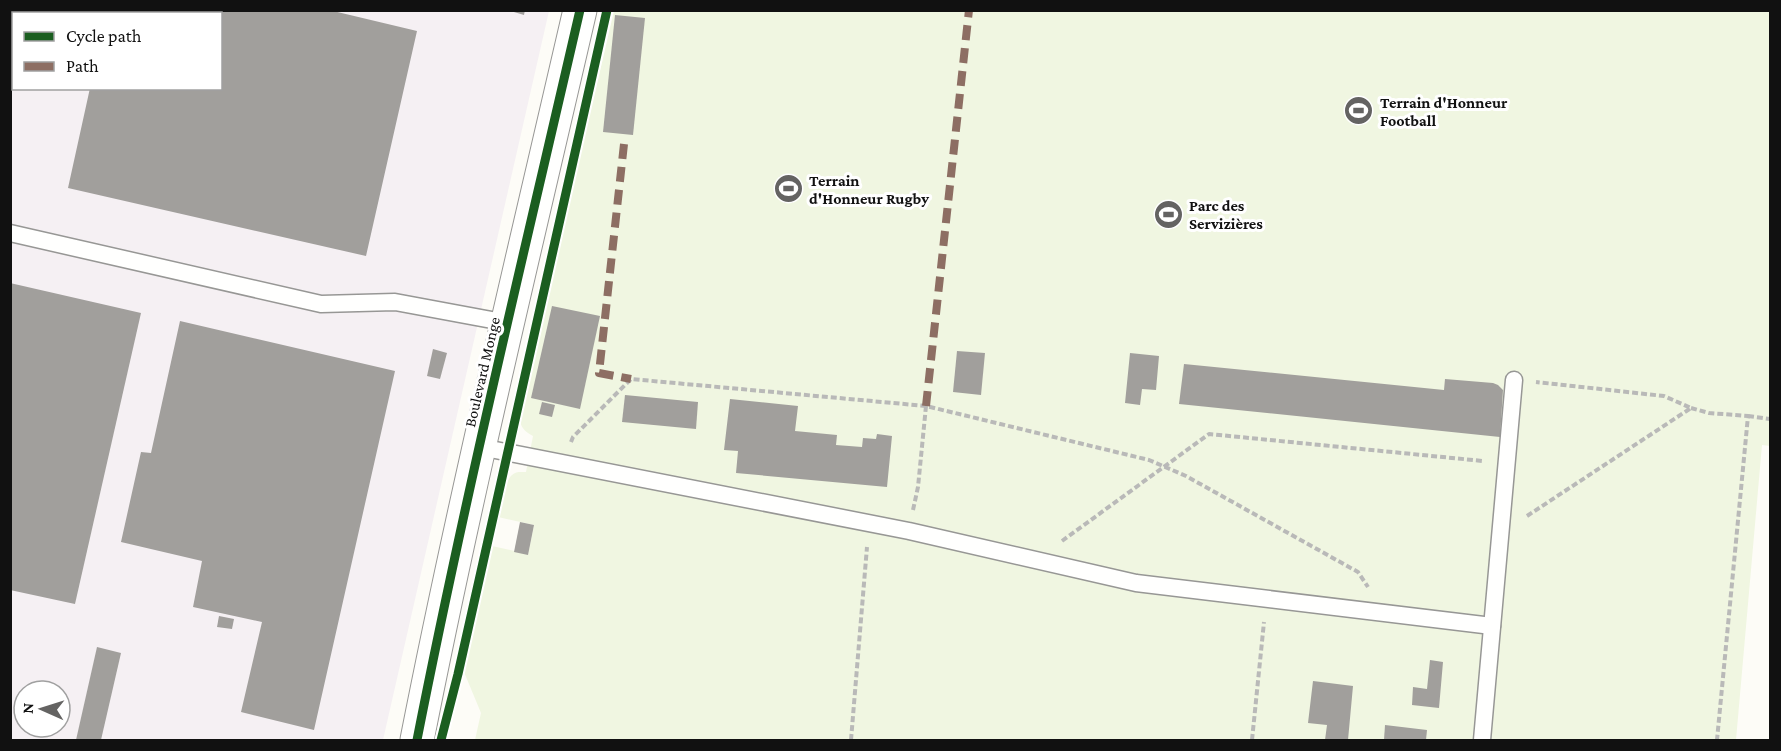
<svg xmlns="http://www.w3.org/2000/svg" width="1781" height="751" font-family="'Crimson Pro',serif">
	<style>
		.industrial { fill: #f5f0f3; fill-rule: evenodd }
		.pitch { fill: #f0f6e1 }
		.building { fill: #a19f9c }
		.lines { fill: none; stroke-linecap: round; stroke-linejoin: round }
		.service-casing { stroke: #979795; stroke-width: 19 }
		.minor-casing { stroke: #979795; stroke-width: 35 }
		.path { stroke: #b9b9b8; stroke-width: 4; stroke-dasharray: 6 3; stroke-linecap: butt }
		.service { stroke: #fffffe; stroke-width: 16 }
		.minor { stroke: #fffffe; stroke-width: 33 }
		.quiet { stroke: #8d6e63; stroke-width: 8; stroke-dasharray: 15 8; stroke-linecap: butt }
		.cycleway-casing { stroke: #fff; stroke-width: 13 }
		.cycleway { stroke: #1b5e20; stroke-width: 9 }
		.labels { text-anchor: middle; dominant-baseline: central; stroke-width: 6; stroke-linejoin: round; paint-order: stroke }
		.poi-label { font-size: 16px; font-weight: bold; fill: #111; stroke: #fff; text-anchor: start }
		.street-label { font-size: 16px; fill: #111; stroke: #fff }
	</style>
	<rect width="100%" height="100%" fill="#fdfcf7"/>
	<path class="industrial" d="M 10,11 L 549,11 L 383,740 L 11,740 ZM 14,14 L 220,14 L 220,88 L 14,88 ZM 24,691 L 60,691 L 60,727 L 24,727 Z"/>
	<path class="pitch" d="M 614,11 L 1770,11 L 1770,446 L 1762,445 L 1736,740 L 475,740 L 481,713 L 464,672 L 492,546 L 528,554 L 534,525 L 498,517 C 501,507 504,482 512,475 C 516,471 521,472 526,472 L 533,436 C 524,431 521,428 519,417 Z"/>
	<g class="building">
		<path d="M 108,10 L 117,10 L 126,14 L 107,14 Z"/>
		<path d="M 208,10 L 329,10 L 417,31 L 366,256 L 68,188 L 90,88 L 220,88 L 220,14 L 207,14 Z"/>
		<path d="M 507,10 L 525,10 L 524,15 Z"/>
		<path d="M 615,15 L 645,18 L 633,135 L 603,132 Z"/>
		<path d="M 10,283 L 141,313 L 75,604 L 10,590 Z"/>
		<path d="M 552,306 L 600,316 L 580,409 L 531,398 Z"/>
		<path d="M 180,321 L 395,371 L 314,730 L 241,712 L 262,622 L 193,607 L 202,561 L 121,542 L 141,452 L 151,453 Z"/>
		<path d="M 433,349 L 447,353 L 440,379 L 427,376 Z"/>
		<path d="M 957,351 L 985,353 L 981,395 L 953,392 Z"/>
		<path d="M 1130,353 L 1159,356 L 1156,390 L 1142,389 L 1140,405 L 1125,403 Z"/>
		<path d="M 1184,364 L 1444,390 L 1445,379 L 1493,383 L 1498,385 L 1503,390 L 1500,437 L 1179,404 Z"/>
		<path d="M 625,395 L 698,402 L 696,429 L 622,422 Z"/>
		<path d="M 730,399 L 798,406 L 795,431 L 837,435 L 836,445 L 862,447 L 863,438 L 876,439 L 877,434 L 892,436 L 887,487 L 736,473 L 738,451 L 724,450 Z"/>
		<path d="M 542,402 L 555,405 L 552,417 L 539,414 Z"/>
		<path d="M 520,522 L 534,525 L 528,555 L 514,552 Z"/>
		<path d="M 219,616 L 234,619 L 232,629 L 217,627 Z"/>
		<path d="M 97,647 L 121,653 L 101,740 L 76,740 Z"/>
		<path d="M 1430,660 L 1443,662 L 1439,708 L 1412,705 L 1413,687 L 1427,689 Z"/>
		<path d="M 1313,681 L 1353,686 L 1348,740 L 1325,740 L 1327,725 L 1308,723 Z"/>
		<path d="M 1385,725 L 1427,730 L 1426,740 L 1384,740 Z"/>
	</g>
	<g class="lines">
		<defs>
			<g id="service">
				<path d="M 10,233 L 321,304 L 395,302 L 508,323"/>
				<path d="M 480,447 L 909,531 L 1136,583 L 1492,626"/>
				<path d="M 1482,740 L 1514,380"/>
			</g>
			<path id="minor" d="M 417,740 C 465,496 524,253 580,10"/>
		</defs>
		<use href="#service" class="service-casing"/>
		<use href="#minor" class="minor-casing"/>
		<g class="path">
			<path d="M 1691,408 L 1709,413 L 1748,416 L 1717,740"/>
			<path d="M 1748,416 L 1770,419"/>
			<path d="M 571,442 L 573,437 L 631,379 L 926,406 L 1149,460 L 1186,476 L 1358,572 L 1368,587"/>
			<path d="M 913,510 L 918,487 L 926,406"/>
			<path d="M 1527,516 L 1691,408 L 1664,396 L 1536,382"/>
			<path d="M 1062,541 L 1209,434 L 1483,461"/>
			<path d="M 851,740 L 867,547"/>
			<path d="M 1252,740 L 1264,622"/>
		</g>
		<use href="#service" class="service"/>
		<use href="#minor" class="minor"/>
		<g class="quiet">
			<path d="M 624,144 L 599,373 L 631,379"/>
			<path d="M 926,406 L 969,10"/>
		</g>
		<defs>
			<g id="cycleway">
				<path d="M 417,740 C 465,496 524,253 580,10"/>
				<path d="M 441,740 L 458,674 L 607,10"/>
			</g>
		</defs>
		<use href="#cycleway" class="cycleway-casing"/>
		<use href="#cycleway" class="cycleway"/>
	</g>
	<defs>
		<symbol id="stadium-disc" viewBox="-11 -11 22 22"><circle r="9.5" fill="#646362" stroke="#fff"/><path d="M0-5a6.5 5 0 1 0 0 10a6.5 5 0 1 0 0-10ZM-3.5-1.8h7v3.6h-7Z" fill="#fff"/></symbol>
	</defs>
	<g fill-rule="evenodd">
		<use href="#stadium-disc" x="1342" y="94" width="33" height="33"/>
		<use href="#stadium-disc" x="772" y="172" width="33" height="33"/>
		<use href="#stadium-disc" x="1152" y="198" width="33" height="33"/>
	</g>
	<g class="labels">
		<g class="poi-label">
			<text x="1380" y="102">Terrain d'Honneur<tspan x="1380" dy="18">Football</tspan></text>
			<text x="809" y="180">Terrain<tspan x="809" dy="18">d'Honneur Rugby</tspan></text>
			<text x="1189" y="205">Parc des<tspan x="1189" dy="18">Servizières</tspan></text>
		</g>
		<g class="street-label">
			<text transform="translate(482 372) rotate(-77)">Boulevard Monge</text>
		</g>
	</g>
	<rect width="1781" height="751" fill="none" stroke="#111111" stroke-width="24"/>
	<rect x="12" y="12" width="210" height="78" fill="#ffffff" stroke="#a0a0a0" stroke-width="1.5"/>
	<rect x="24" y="32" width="30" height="9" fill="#1b5e20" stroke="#a0a0a0" stroke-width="1.5"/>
	<text x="66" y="42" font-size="18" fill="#111111">Cycle path</text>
	<rect x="24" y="62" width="30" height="9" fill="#8d6e63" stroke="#a0a0a0" stroke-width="1.5"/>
	<text x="66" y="72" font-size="18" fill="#111111">Path</text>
	<g transform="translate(42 709) rotate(273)"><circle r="28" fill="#ffffff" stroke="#a0a0a0" stroke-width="1.5"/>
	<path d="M0-4.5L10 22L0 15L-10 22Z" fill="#646362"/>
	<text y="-9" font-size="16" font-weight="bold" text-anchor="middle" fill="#111111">N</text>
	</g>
</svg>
